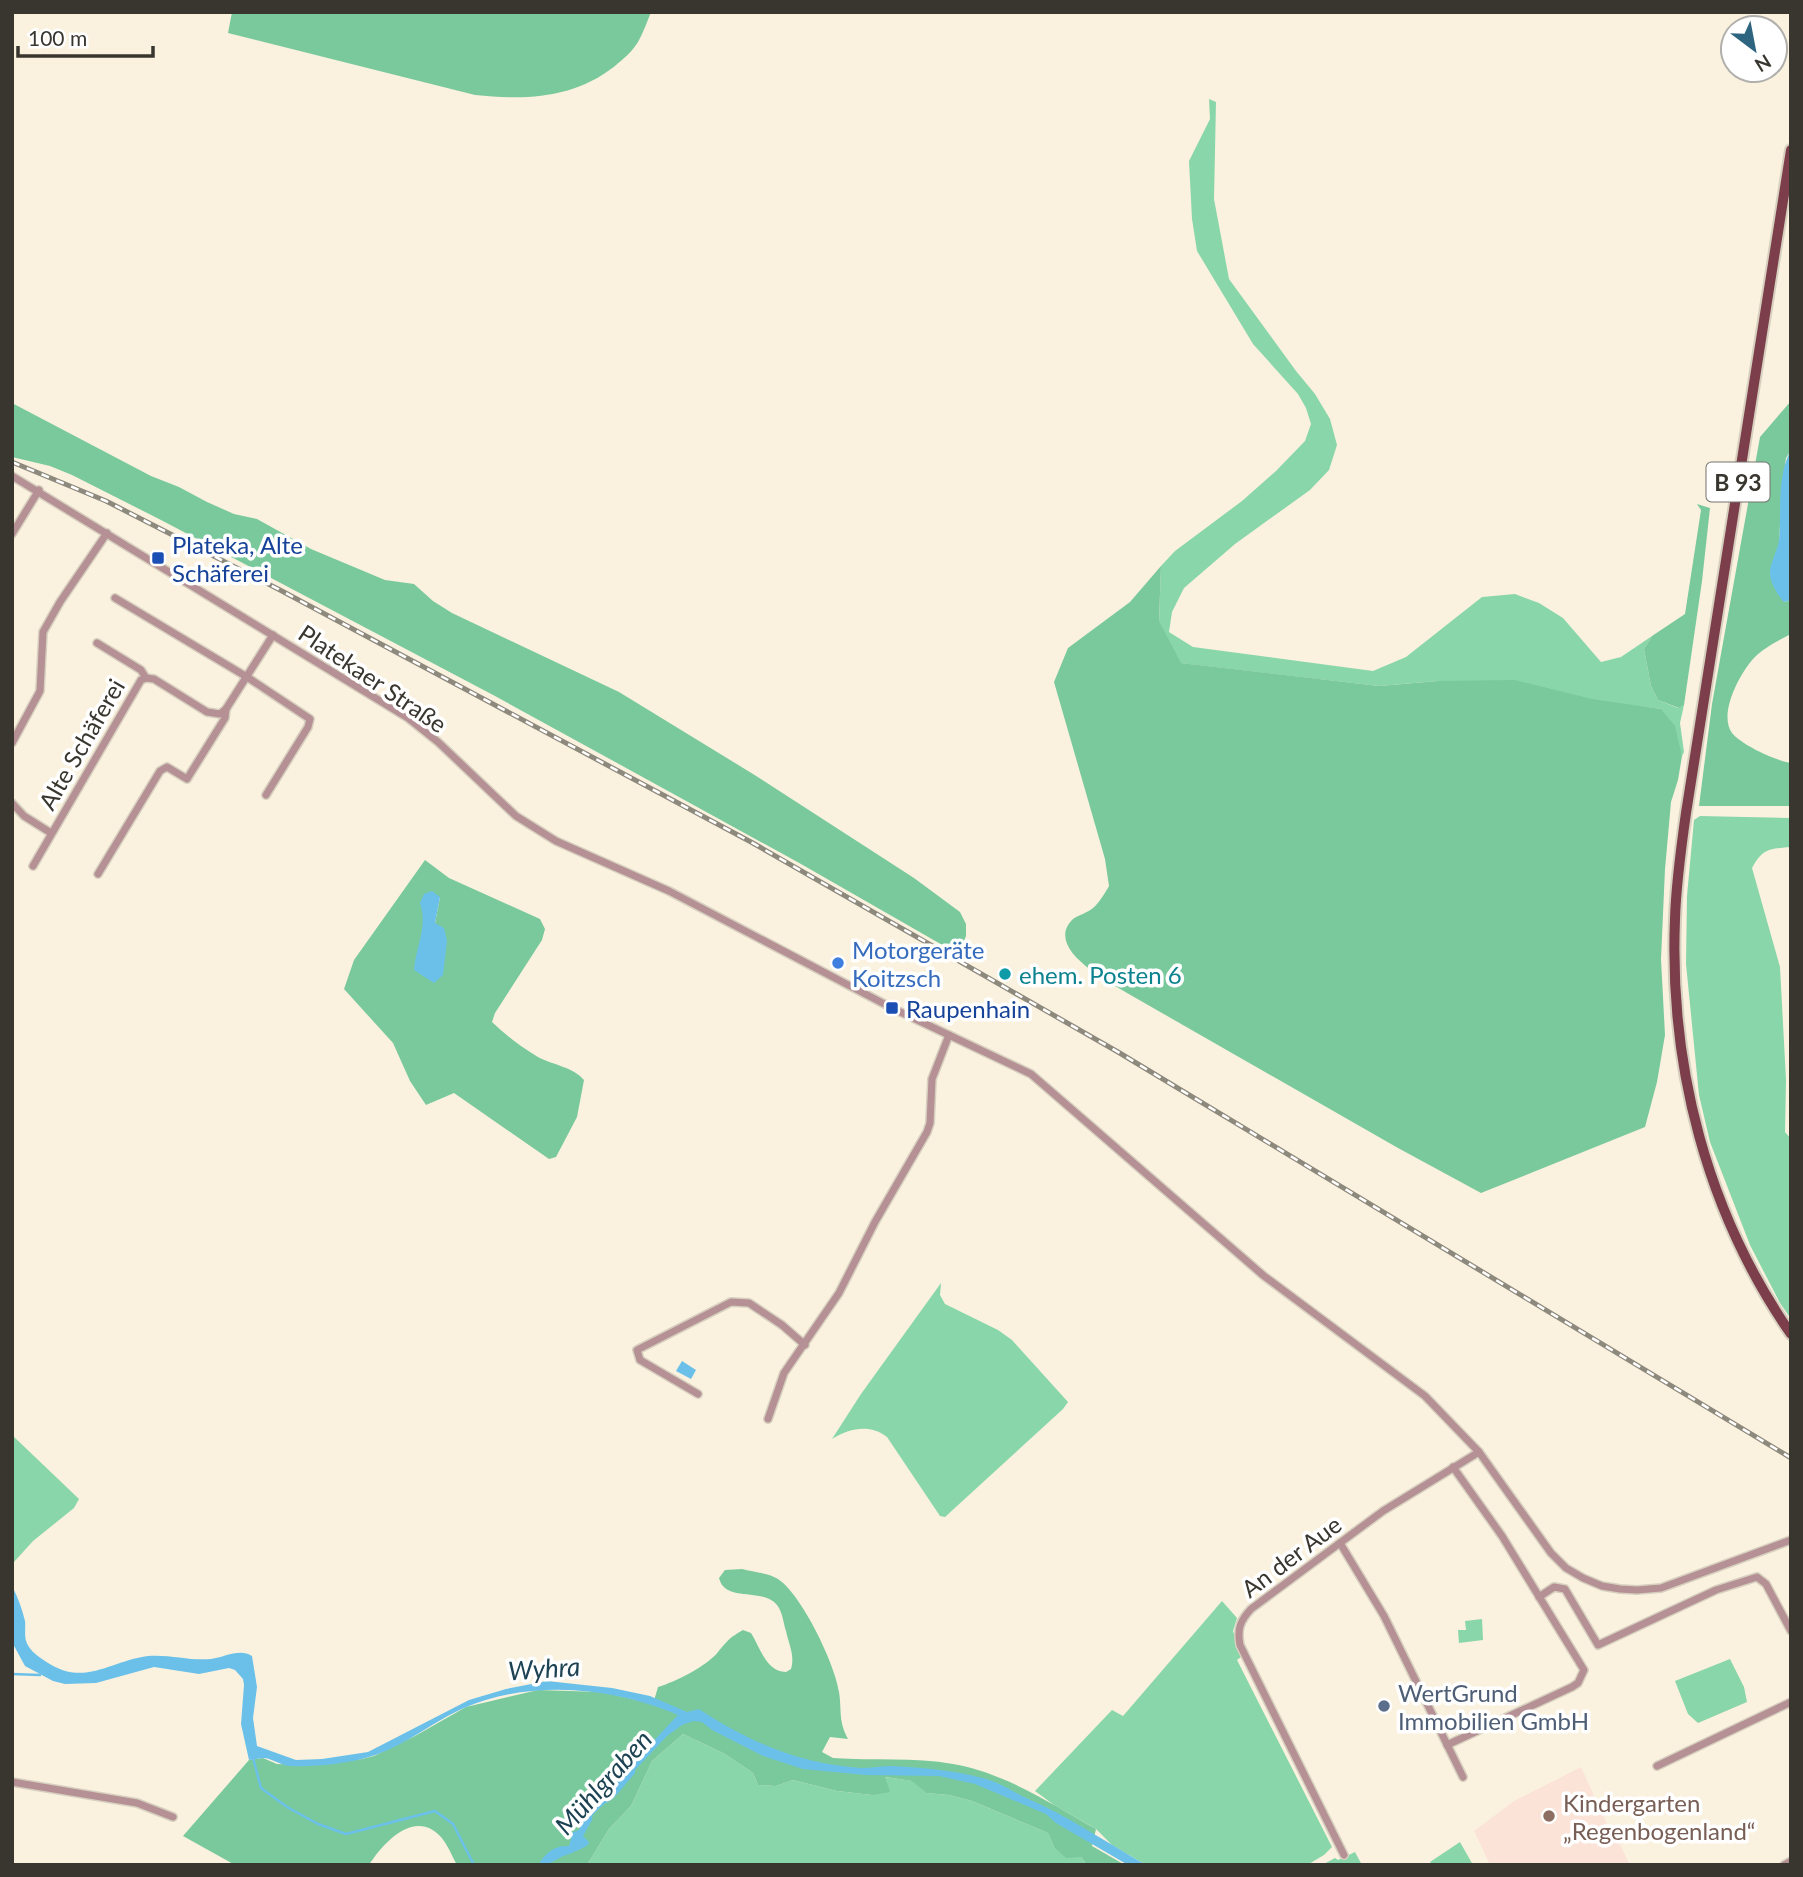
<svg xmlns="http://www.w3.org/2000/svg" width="1803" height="1877" font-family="Lato,sans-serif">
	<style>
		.education { fill: #fbe3d8 }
		.green { fill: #89d6aa }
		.forest { fill: #7ac99d; fill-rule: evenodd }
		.water { fill: #6bc0e9 }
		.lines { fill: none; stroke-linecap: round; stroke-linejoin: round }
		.stream { stroke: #6bc0e9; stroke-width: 2.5 }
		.minor-casing { stroke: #d7d0bf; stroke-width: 10 }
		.primary-casing { stroke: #d7d0bf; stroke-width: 14 }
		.minor { stroke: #b59095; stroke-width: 7 }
		.primary { stroke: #7b3e4a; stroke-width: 10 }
		.rail-casing { stroke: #8e897d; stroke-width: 5 }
		.rail { stroke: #fff; stroke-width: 2.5; stroke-dasharray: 8; stroke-linecap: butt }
		.transit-dot { fill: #1a4fb4; stroke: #fff; stroke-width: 2.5 }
		.shop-dot { fill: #3f7fe0; stroke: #fff; stroke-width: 2.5 }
		.culture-dot { fill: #0f9aa8; stroke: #fff; stroke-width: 2.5 }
		.service-dot { fill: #5c6f8a; stroke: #fff; stroke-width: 2.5 }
		.education-dot { fill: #8d6e63; stroke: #fff; stroke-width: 2.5 }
		.labels { text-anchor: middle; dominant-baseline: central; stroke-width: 7; stroke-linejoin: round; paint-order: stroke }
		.shield { fill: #fff; stroke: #74726d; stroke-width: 2 }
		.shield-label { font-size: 23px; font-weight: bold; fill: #39362f }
		.transit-label { font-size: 24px; fill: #164399; stroke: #fff; text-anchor: start }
		.street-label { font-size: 24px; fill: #39362f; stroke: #fff }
		.shop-label { font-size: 24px; fill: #366cbe; stroke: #fff; text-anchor: start }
		.culture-label { font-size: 24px; fill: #0d838f; stroke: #fff; text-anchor: start }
		.service-label { font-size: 24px; fill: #4e5e75; stroke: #fff; text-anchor: start }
		.education-label { font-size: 24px; fill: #785e54; stroke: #fff; text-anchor: start }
		.water-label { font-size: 26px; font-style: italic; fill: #1c4253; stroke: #fff }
	</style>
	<rect width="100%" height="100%" fill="#faf2df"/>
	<path class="education" d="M 1581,1767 L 1612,1835 L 1615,1834 L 1629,1863 L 1490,1865 L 1474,1831 L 1514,1801 Z"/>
	<g class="green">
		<path d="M 1209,99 L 1216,102 L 1214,199 L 1229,279 L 1296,371 L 1315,394 L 1330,419 L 1337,445 L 1329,470 L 1310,490 L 1235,544 L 1184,588 L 1172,612 L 1169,632 L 1193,647 L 1373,671 L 1406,657 L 1482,597 L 1515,594 L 1539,603 L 1563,618 L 1601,662 L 1621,657 L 1652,636 L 1644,649 L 1651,686 L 1658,700 L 1678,708 L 1684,705 L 1680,723 L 1684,752 L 1682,756 L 1661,709 L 1438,681 L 1379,686 L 1180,663 L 1159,622 L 1161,566 L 1175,551 L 1242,501 L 1276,471 L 1305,441 L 1311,424 L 1306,408 L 1298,394 L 1253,344 L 1197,251 L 1192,219 L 1189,161 L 1210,119 Z"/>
		<path d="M 1700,816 L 1791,818 L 1791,847 C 1769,849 1763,848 1752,868 L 1780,967 L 1786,1080 L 1785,1132 L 1791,1139 L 1791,1319 L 1780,1303 L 1750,1245 L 1710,1142 L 1699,1095 L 1686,964 L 1687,896 L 1694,820 Z"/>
		<path d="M 941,1283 L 940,1295 L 945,1304 L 998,1330 L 1012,1340 L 1068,1402 L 1063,1409 L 945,1517 L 940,1516 L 887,1437 C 870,1424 850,1428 832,1439 L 861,1394 Z"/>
		<path d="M 12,1435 L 79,1499 L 74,1508 L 33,1541 L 14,1562 Z"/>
		<path d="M 1222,1601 L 1237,1618 L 1233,1631 L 1241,1657 L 1237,1660 L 1332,1847 L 1324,1855 L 1307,1865 L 1146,1865 L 1112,1845 L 1096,1829 L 1054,1805 L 1035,1791 L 1112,1710 L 1123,1716 Z"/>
		<path d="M 1482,1619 L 1483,1640 L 1459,1643 L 1458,1630 L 1466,1630 L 1465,1621 Z"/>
		<path d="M 1730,1659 L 1744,1687 L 1747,1702 L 1698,1723 L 1688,1714 L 1675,1681 Z"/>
		<path d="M 683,1734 L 725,1754 L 753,1773 L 758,1785 L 776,1786 L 793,1780 L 837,1791 L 872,1795 L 884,1777 L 913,1781 L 926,1793 L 949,1795 L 972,1801 L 1048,1833 L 1054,1847 L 1081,1857 L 1087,1865 L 587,1865 L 609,1829 L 631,1806 L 652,1761 Z"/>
		<path d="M 1460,1842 L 1473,1865 L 1432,1865 L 1430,1862 Z"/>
		<path d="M 1355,1852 L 1362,1865 L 1322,1865 L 1335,1858 L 1338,1860 Z"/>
	</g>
	<g class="forest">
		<path d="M 232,12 L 651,12 C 647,22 643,33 638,42 C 632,52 623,59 615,66 C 573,99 526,100 475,95 L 228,33 Z"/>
		<path d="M 1791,401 L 1791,450 L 1786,458 L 1782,486 L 1779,544 L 1770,574 L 1784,602 L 1791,600 L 1791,634 C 1779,640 1763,648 1754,658 C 1740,673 1718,714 1732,733 C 1743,746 1775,760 1791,763 L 1791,806 L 1699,806 L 1712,704 L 1760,437 Z"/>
		<path d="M 12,403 L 151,476 L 179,487 L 207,502 L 234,514 L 257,519 L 311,549 L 385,580 L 414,584 L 433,601 L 452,613 L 619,692 L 753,774 L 914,878 L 960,912 L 966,924 L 966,936 L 963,943 L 954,948 L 944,946 L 801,864 L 495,696 L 161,520 L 72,475 L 50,466 L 12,457 Z"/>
		<path d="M 1697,504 L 1710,508 L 1702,581 L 1684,705 L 1679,708 L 1658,700 L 1651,686 L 1644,649 L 1652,636 L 1685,614 L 1701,510 Z"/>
		<path d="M 1161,566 L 1159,621 L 1181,663 L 1379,686 L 1438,681 L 1515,680 L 1592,699 L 1661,709 L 1675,726 L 1682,756 L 1678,780 L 1671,802 L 1665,869 L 1661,959 L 1665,1035 L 1657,1082 L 1645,1127 L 1481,1193 L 1398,1148 L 1127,993 C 1108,981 1043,948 1073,919 C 1079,915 1087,913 1093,908 C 1099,903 1105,893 1109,886 L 1105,859 L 1054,682 L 1068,648 L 1130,602 Z"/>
		<path d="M 425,860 L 449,878 L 540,919 L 545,929 L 542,940 L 495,1013 L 492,1022 C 507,1036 521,1047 538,1057 C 553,1065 573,1067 584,1080 L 577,1117 L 556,1157 L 549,1159 L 454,1093 L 426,1105 L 410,1081 L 393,1043 L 344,989 L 354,960 ZM 440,897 L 435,923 L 414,970 L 423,929 L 424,915 Z"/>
		<path d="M 742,1569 C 753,1572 769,1573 778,1579 C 802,1595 835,1664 839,1692 C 842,1711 838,1720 848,1739 L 830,1737 L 822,1752 L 833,1758 C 873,1761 914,1757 953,1764 C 1005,1773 1050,1803 1096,1829 L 1092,1846 L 1125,1865 L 1087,1865 L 1081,1857 L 1066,1858 L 1054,1847 L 1048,1833 L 972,1801 L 949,1795 L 926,1793 L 912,1781 L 885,1777 L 890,1792 L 872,1795 L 837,1791 L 793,1780 L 776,1786 L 758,1785 L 753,1773 L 725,1754 L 683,1734 L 652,1761 L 631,1806 L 609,1829 L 587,1865 L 457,1865 C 452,1856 447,1843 440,1836 C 414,1809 383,1843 369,1865 L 235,1865 L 183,1836 L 249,1760 L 263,1758 L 277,1764 L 313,1765 L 362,1759 L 374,1756 L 415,1736 L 466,1707 L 538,1690 L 602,1692 L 653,1704 L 658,1687 C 675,1682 707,1666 718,1652 C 728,1640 729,1638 743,1630 L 751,1633 C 760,1647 766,1672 786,1672 L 791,1669 C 795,1655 789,1645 786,1631 C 783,1622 783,1613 777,1605 C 762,1587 725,1603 719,1578 L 725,1570 Z"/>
	</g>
	<g class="water">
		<path d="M 1791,450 L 1791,600 L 1784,602 C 1778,596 1770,582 1770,573 C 1770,563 1777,552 1779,541 C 1782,512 1776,477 1791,450 Z"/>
		<path d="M 432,891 L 440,897 L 435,923 L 444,928 L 447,941 L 443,975 L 434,983 L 414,970 C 416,946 428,927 420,903 L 424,894 Z"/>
		<path d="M 682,1361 L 696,1370 L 691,1379 L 676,1371 Z"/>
		<path d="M 12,1586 C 18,1597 22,1609 25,1621 C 26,1630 23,1639 29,1647 C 33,1653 39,1657 45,1661 C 84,1688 109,1661 148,1656 C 169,1654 190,1661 211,1659 C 225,1657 240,1648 252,1656 L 257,1687 L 253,1718 L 257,1746 L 296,1760 L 322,1759 L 368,1752 L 469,1700 L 506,1689 L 547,1681 L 612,1688 L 650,1696 L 687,1712 L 699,1709 C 749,1742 800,1764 861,1768 C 872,1768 882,1766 893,1766 C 923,1768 953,1770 982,1778 C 998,1781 1011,1791 1026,1798 C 1068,1816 1106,1842 1146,1865 L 1128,1865 L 1056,1823 L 1046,1814 L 975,1784 L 939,1776 L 866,1775 L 803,1769 L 763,1756 L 712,1730 L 702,1722 L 693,1721 L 682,1725 L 667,1736 L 635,1770 L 635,1773 L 614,1798 L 593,1811 L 592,1820 L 583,1836 L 589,1842 L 588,1845 C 580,1850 574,1852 566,1855 C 555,1859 551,1865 538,1865 C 546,1853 554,1845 569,1846 L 573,1832 L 579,1830 L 585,1809 L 597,1794 L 604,1798 L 617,1768 L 632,1764 L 678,1715 C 613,1687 531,1679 464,1708 C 432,1722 404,1747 369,1757 C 345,1764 315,1767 290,1766 C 280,1765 273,1759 264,1758 C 260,1758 253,1760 249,1760 L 241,1724 L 244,1685 L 243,1679 L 235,1670 L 229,1668 L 199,1674 L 154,1667 L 96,1683 L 65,1684 L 53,1681 L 25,1666 L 13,1644 Z"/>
	</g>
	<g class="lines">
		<g class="stream">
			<path d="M 12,1674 L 40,1675"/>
			<path d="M 253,1758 L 261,1788 L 287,1807 L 318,1824 L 346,1834 L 435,1811 L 453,1824 L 474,1865"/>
			<path d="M 592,1814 L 602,1804"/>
		</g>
		<defs>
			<g id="minor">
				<path d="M 12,476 L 408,718 L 438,742 L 516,816 L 556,841 L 669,891 L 892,1008 L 1031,1074 L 1264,1276 L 1425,1396 L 1479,1452 L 1551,1553 L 1566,1568 L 1583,1578 L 1602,1586 L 1620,1589 L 1637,1590 L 1661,1588 L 1791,1540"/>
				<path d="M 12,534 L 39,490"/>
				<path d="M 115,598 L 247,677 L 310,719 L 308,727 L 266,795"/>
				<path d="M 97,643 L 141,670 L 146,678"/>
				<path d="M 12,743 L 40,691 L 43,632 L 60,602 L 107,533"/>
				<path d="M 12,803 L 24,816 L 51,833"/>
				<path d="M 33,866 L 141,680 L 146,678 L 154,679 L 207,712 L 220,714 L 226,709 L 273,635"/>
				<path d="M 98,874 L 160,771 L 167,767 L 187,779 L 225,718 L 226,709"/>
				<path d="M 698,1394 L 640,1360 L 637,1350 L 731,1302 L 749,1303 L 782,1325 L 805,1345"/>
				<path d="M 768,1419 L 784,1373 L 839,1293 L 875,1222 L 927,1132 L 930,1123 L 932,1079 L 949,1035"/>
				<path d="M 1340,1543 L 1384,1616 L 1463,1777"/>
				<path d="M 1539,1597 L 1554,1587 L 1565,1589 L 1598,1645 L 1716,1590 L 1757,1577 L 1766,1584 L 1791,1631"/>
				<path d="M 1447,1745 L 1572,1687 L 1578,1683 L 1584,1670 L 1502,1536 L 1453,1467"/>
				<path d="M 1657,1766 L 1791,1702"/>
				<path d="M 12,1782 L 137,1803 L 173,1817"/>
				<path d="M 1344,1855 L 1240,1645 C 1237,1629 1240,1621 1251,1609 L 1383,1511 L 1479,1452"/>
				<path d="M 1784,1865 L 1791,1861"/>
			</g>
			<path id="primary" d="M 1791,150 L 1686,813 C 1681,848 1676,883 1675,919 C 1669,1066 1707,1213 1791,1334"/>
		</defs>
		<use href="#minor" class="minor-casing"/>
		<use href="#primary" class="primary-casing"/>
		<use href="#minor" class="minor"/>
		<use href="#primary" class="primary"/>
		<defs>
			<path id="rail" d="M 12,462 L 106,501 L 280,590 L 751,842 L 1118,1052 L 1791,1458"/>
		</defs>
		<use href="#rail" class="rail-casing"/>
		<use href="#rail" class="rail"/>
	</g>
	<g class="transit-dot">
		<rect x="151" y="551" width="14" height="14" rx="3.5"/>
		<rect x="885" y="1001" width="14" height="14" rx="3.5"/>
	</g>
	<circle class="shop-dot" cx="838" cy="963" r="7"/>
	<circle class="culture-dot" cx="1005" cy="974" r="7"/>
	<circle class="service-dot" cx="1384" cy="1706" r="7"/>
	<circle class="education-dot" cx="1549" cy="1816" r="7"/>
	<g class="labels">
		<rect class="shield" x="1706.5" y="462.5" width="63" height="39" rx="5"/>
		<g class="shield-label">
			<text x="1738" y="482">B 93</text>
		</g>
		<g class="transit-label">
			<text x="172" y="544">Plateka, Alte<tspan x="172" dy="28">Schäferei</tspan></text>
			<text x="906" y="1008">Raupenhain</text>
		</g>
		<g class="street-label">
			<text transform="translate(373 678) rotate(34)">Platekaer Straße</text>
			<text transform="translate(81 744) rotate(-60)">Alte Schäferei</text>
			<text transform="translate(1291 1556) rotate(-37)">An der Aue</text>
		</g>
		<g class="shop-label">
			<text x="852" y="949">Motorgeräte<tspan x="852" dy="28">Koitzsch</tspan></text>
		</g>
		<g class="culture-label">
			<text x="1019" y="974">ehem. Posten 6</text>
		</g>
		<g class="service-label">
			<text x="1398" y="1692">WertGrund<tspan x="1398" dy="28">Immobilien GmbH</tspan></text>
		</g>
		<g class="education-label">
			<text x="1563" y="1802">Kindergarten<tspan x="1563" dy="28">„Regenbogenland“</tspan></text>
		</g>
		<g class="water-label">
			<text transform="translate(544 1668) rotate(-4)">Wyhra</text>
			<text transform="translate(603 1782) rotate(-48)">Mühlgraben</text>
		</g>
	</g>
	<rect width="1803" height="1877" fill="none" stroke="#39362f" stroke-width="28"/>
	<g transform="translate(1754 49) rotate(148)"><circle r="33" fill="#ffffff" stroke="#b0afac" stroke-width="2"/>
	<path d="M0-5L12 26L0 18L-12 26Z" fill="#2d647f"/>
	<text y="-10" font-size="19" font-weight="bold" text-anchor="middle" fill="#39362f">N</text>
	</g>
	<path d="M18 46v10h135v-10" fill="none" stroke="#39362f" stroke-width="3.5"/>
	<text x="28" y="46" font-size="21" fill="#39362f" stroke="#ffffff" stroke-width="5" paint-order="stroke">100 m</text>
</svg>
